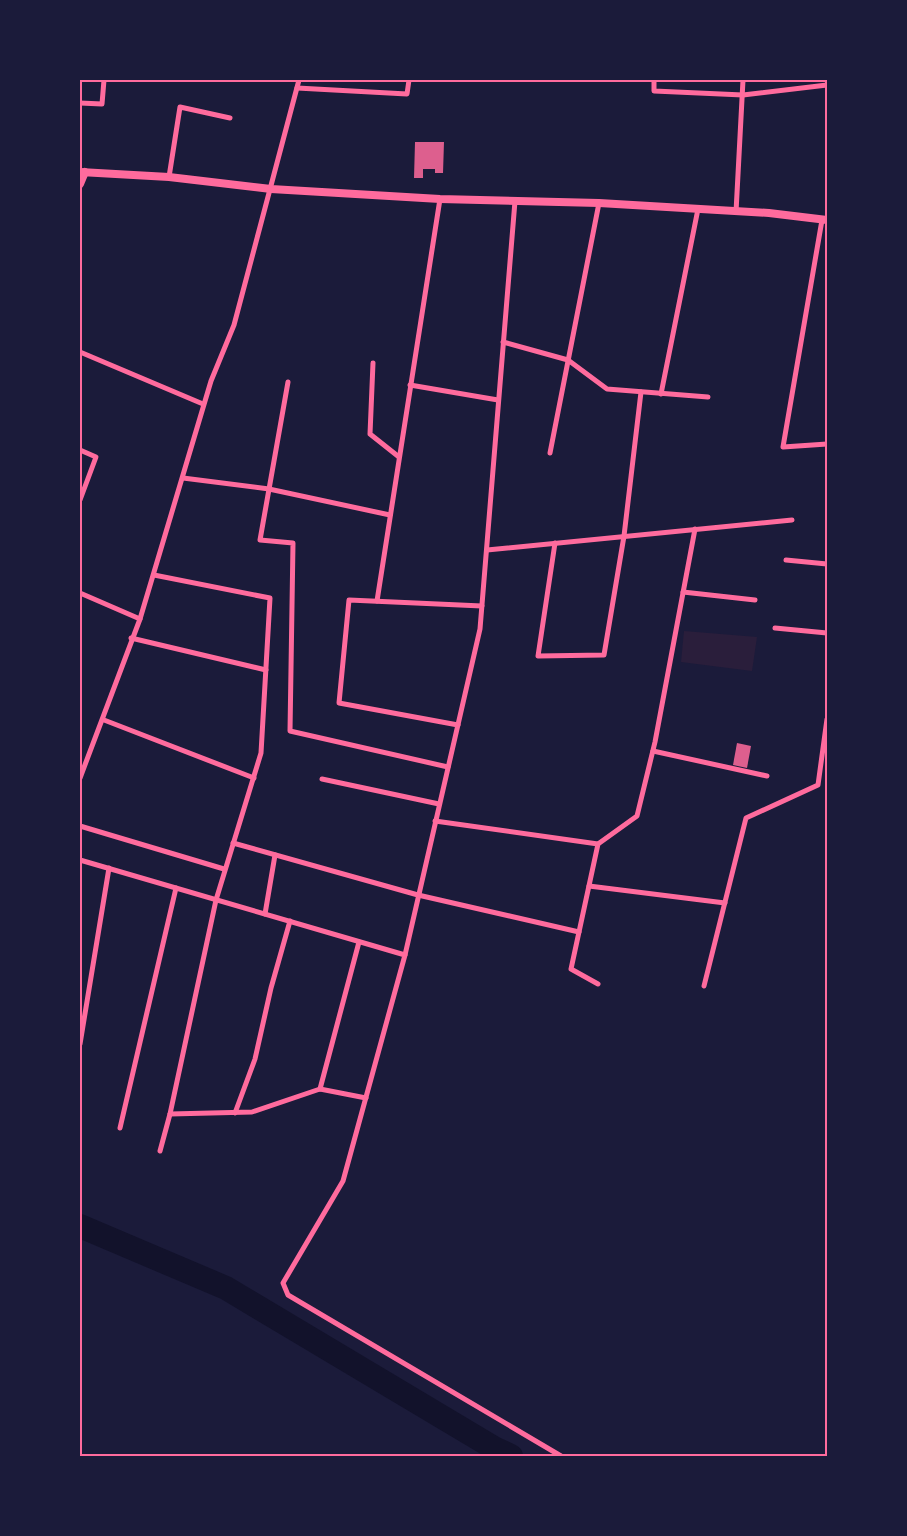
<svg xmlns="http://www.w3.org/2000/svg" width="907" height="1536" font-family="'Golos Text',sans-serif">
	<style>
		.green { fill: #2a1e3b }
		.lines { fill: none; stroke-linecap: round; stroke-linejoin: round }
		.river { stroke: #12122b; stroke-width: 24 }
		.building { fill: #dd5f8e }
		.minor { stroke: #ff6b9d; stroke-width: 5 }
		.tertiary { stroke: #ff6b9d; stroke-width: 8 }
		.neatline { fill: none; stroke: #ff6b9d; stroke-width: 2 }
	</style>
	<rect width="100%" height="100%" fill="#1b1b3a"/>
	<path class="green" d="M 684,631 L 757,637 L 752,671 L 681,662 Z"/>
	<g class="lines">
		<path class="river" d="M 80,1226 L 226,1288 L 494,1448 L 511,1456"/>
	</g>
	<g class="building">
		<path d="M 415,142 L 444,142 L 443,173 L 435,173 L 435,169 L 423,169 L 423,178 L 414,178 Z"/>
		<path d="M 737,743 L 751,746 L 747,768 L 733,765 Z"/>
	</g>
	<g class="lines">
		<g class="minor">
			<path d="M 654,80 L 654,91 L 743,95 L 827,85"/>
			<path d="M 297,88 L 407,94 L 409,80"/>
			<path d="M 80,103 L 102,104 L 104,80"/>
			<path d="M 169,177 L 180,107 L 230,118"/>
			<path d="M 736,212 L 743,80"/>
			<path d="M 822,220 L 783,447 L 827,444"/>
			<path d="M 503,342 L 568,360 L 607,389 L 708,397"/>
			<path d="M 80,352 L 203,404"/>
			<path d="M 373,363 L 370,434 L 399,457"/>
			<path d="M 288,382 L 260,540 L 293,543 L 290,731 L 448,767"/>
			<path d="M 410,385 L 498,400"/>
			<path d="M 661,394 L 698,209"/>
			<path d="M 80,450 L 96,457 L 80,500"/>
			<path d="M 550,453 L 599,203"/>
			<path d="M 183,478 L 269,489 L 390,515"/>
			<path d="M 555,543 L 538,656 L 604,655 L 624,536 L 641,392"/>
			<path d="M 487,550 L 792,520"/>
			<path d="M 786,560 L 827,564"/>
			<path d="M 154,575 L 270,598 L 261,753 L 216,900 L 170,1114 L 160,1151"/>
			<path d="M 683,592 L 755,600"/>
			<path d="M 80,593 L 140,619"/>
			<path d="M 377,601 L 440,199"/>
			<path d="M 775,628 L 827,633"/>
			<path d="M 131,638 L 266,670"/>
			<path d="M 104,720 L 254,778"/>
			<path d="M 458,725 L 339,703 L 349,600 L 482,606"/>
			<path d="M 653,751 L 767,776"/>
			<path d="M 80,778 L 140,619 L 211,381 L 234,325 L 299,80"/>
			<path d="M 322,779 L 439,804"/>
			<path d="M 435,821 L 598,844"/>
			<path d="M 80,826 L 224,869"/>
			<path d="M 233,843 L 418,895 L 579,932"/>
			<path d="M 80,860 L 405,955 L 343,1181 L 283,1283 L 288,1295 L 561,1456"/>
			<path d="M 589,886 L 725,903"/>
			<path d="M 265,914 L 275,855"/>
			<path d="M 405,955 L 480,629 L 515,201"/>
			<path d="M 598,984 L 571,969 L 598,844 L 637,816 L 655,742 L 695,529"/>
			<path d="M 704,986 L 746,818 L 818,785 L 827,719"/>
			<path d="M 80,1044 L 109,868"/>
			<path d="M 320,1089 L 359,942"/>
			<path d="M 235,1113 L 255,1059 L 271,988 L 290,921"/>
			<path d="M 170,1114 L 252,1112 L 320,1089 L 366,1098"/>
			<path d="M 120,1128 L 176,888"/>
		</g>
		<g class="tertiary">
			<path d="M 80,172 L 169,177 L 271,189 L 440,199 L 599,203 L 769,213 L 827,220"/>
			<path d="M 80,184 L 85,172"/>
		</g>
	</g>
	<rect width="907" height="1536" fill="none" stroke="#1b1b3a" stroke-width="162"/>
	<rect x="81" y="81" width="745" height="1374" class="neatline"/>
</svg>
